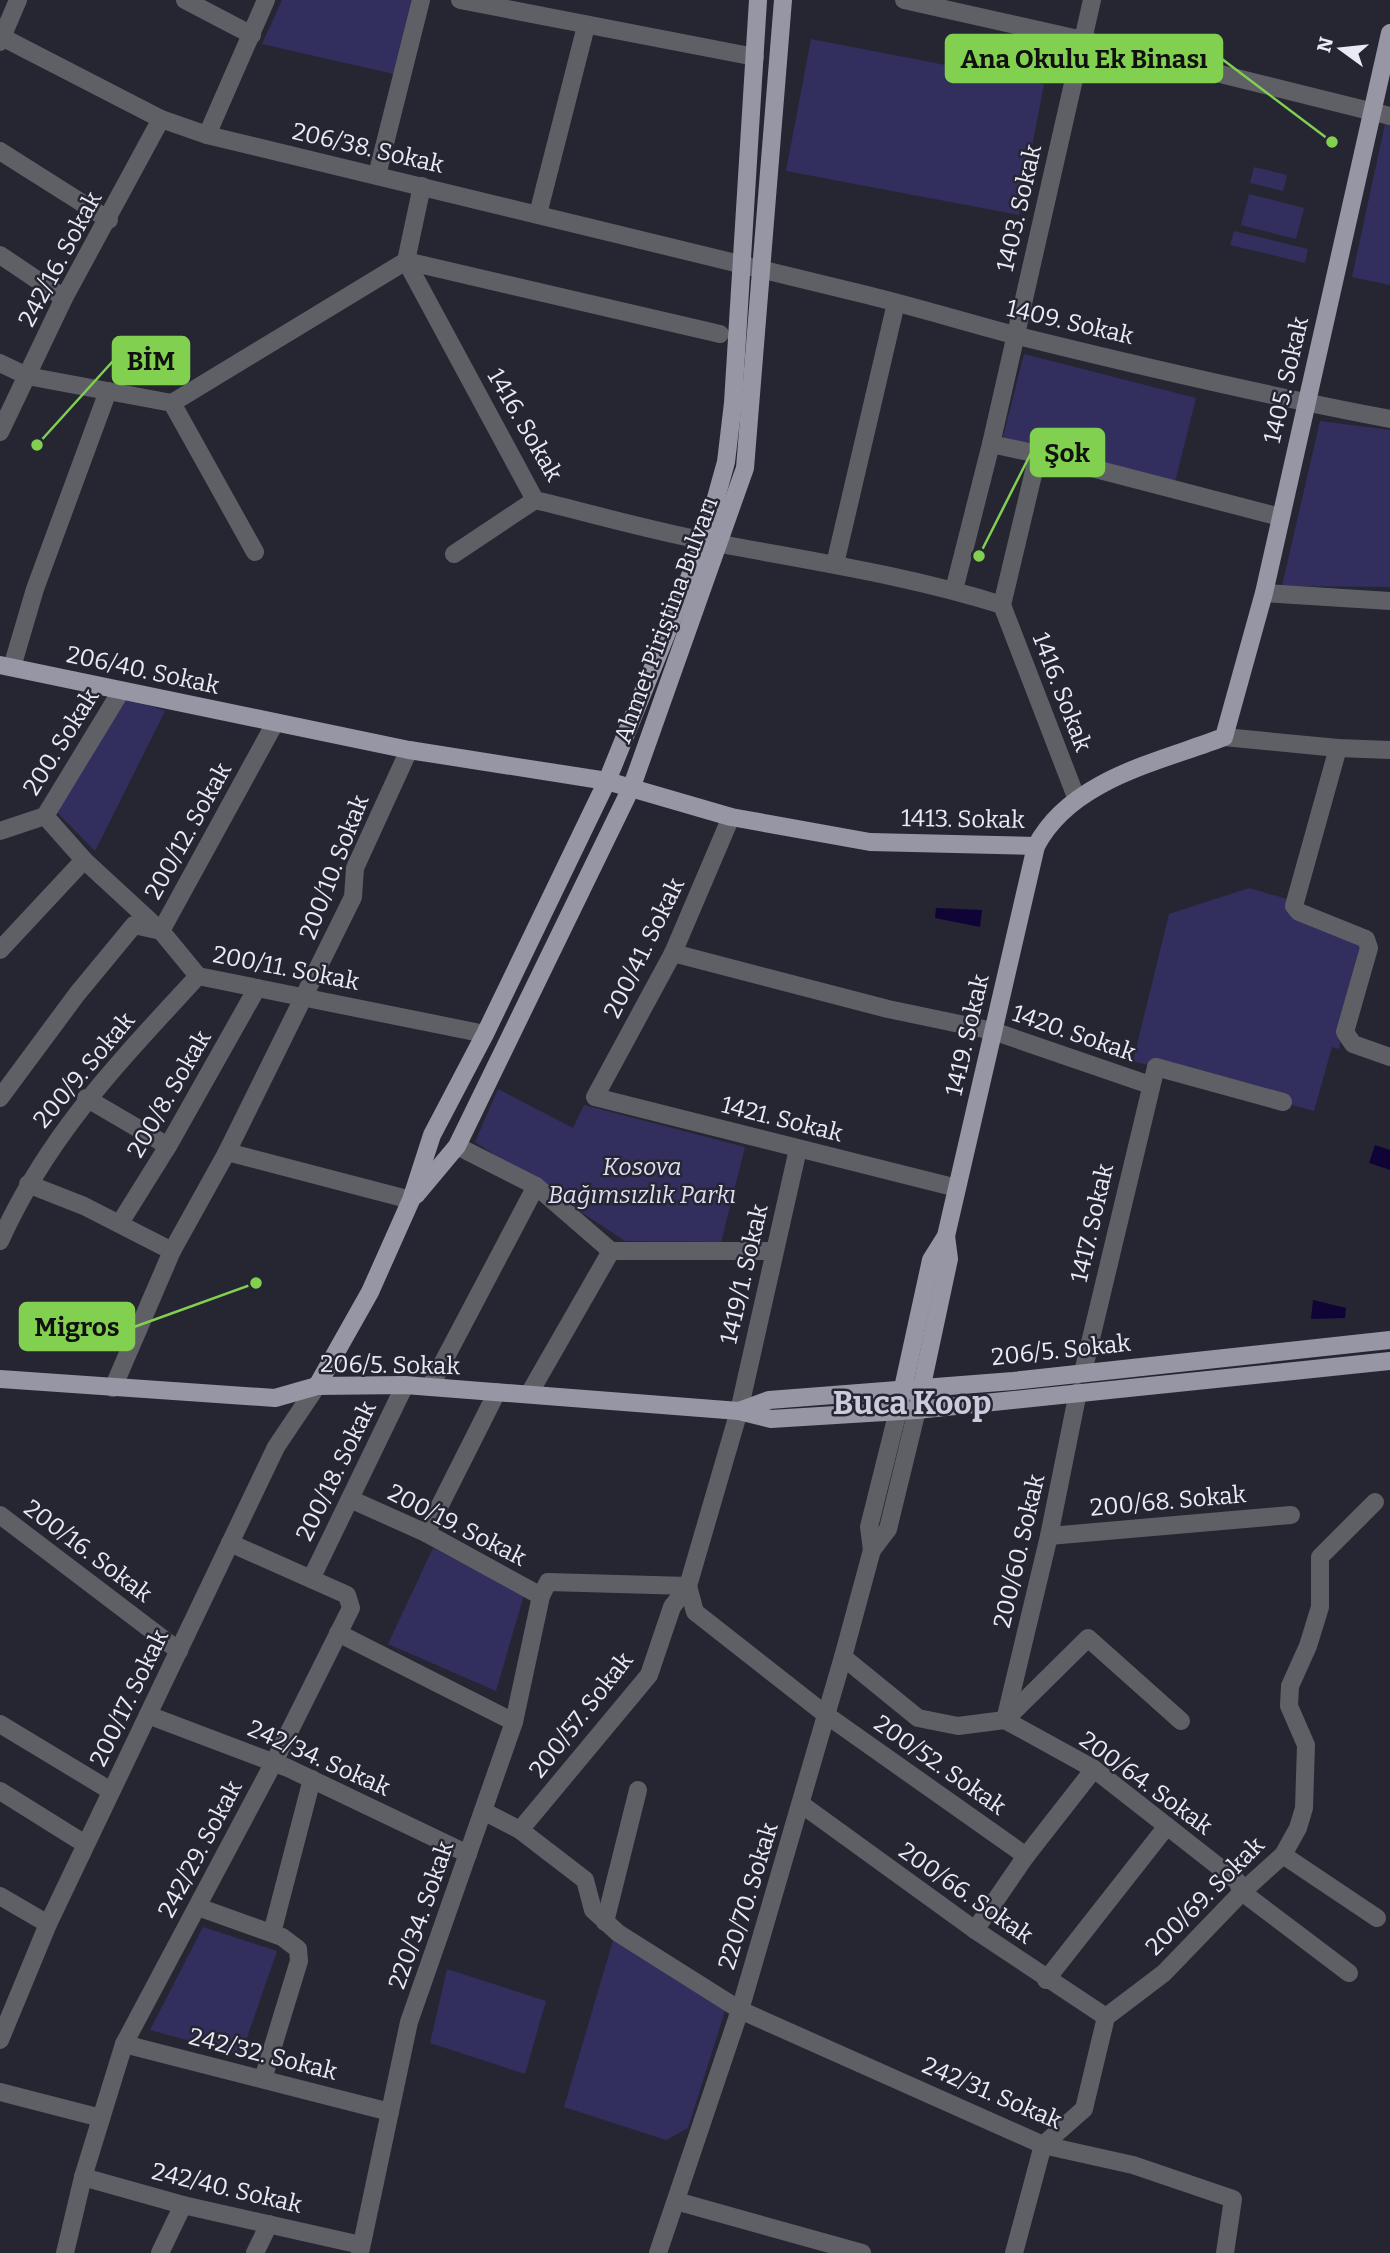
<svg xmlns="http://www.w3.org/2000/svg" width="1390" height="2253" font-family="Bitter,serif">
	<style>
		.green { fill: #322e5d }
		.water { fill: #100336 }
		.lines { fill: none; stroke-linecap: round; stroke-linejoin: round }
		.minor { stroke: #5f5f66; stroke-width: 18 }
		.major { stroke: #9696a5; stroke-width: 18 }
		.labels { text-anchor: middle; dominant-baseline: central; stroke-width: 5; stroke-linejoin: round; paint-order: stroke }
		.street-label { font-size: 24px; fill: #eaeaf4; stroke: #262633 }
		.park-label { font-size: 24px; font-style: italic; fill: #dddef0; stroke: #262633 }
		.district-label { font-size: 32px; font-weight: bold; fill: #cbcbdd; stroke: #262633 }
		.leader { fill: none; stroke: #82d050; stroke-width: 2.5 }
		.callout-dot { fill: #82d050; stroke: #262633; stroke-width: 2.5 }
		.callout { fill: #82d050; stroke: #82d050; stroke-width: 2.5 }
		.callout-label { font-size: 26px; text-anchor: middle; font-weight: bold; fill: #111 }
	</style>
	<rect width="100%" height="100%" fill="#262633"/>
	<g class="green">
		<path d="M 282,0 L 413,0 L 398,75 L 262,44 Z"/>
		<path d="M 811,39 L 1044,84 L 1019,215 L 786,171 Z"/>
		<path d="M 1385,124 L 1390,125 L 1390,285 L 1352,277 Z"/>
		<path d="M 1254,167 L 1287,175 L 1283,191 L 1250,183 Z"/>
		<path d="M 1249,194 L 1304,208 L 1296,239 L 1241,225 Z"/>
		<path d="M 1234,231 L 1308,249 L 1305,263 L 1230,245 Z"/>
		<path d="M 1024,354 L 1196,398 L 1175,482 L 1003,437 Z"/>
		<path d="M 1320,421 L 1390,430 L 1390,587 L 1282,586 Z"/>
		<path d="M 122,696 L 165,711 L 95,851 L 53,808 Z"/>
		<path d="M 1249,888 L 1294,901 L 1363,936 L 1339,1049 L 1332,1047 L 1314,1111 L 1133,1061 L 1169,914 Z"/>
		<path d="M 498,1089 L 573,1128 L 584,1105 L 745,1147 L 721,1242 L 625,1241 L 475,1142 Z"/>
		<path d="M 433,1548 L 524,1595 L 496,1691 L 388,1644 Z"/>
		<path d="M 203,1927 L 277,1951 L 241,2055 L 150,2030 Z"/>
		<path d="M 614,1937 L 725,2011 L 688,2128 L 666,2140 L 564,2107 Z"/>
		<path d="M 447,1969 L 546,2001 L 525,2074 L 430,2043 Z"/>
	</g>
	<g class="water">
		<path d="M 936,908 L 982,910 L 980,927 L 935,918 Z"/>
		<path d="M 1375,1145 L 1390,1150 L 1390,1170 L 1369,1163 Z"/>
		<path d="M 1313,1300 L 1346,1308 L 1345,1318 L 1311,1319 Z"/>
	</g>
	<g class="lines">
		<g class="minor">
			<path d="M 185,0 L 252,35"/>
			<path d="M 460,0 L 755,57"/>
			<path d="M 904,0 L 1083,40 L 1390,116"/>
			<path d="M 0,36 L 161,119 L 207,135 C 427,187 647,242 867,295 C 916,307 965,322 1014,335 C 1139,366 1264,395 1390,419"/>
			<path d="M 0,42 L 18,0"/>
			<path d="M 207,135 L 266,0"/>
			<path d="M 0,151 L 109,220"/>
			<path d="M 377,175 L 421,0"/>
			<path d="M 538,214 L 586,26"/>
			<path d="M 0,255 L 64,298"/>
			<path d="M 406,261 L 535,500 C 597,515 659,533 721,544 C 816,562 910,576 1002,605 L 1038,454 L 1280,517"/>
			<path d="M 406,261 L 720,334"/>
			<path d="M 406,261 L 422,186"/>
			<path d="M 0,363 L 27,376 L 172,403"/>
			<path d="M 172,403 L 406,261"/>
			<path d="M 172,403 L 255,552"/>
			<path d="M 0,432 L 64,298 L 161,119"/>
			<path d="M 991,444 L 1038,454"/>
			<path d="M 454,554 L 535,500"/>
			<path d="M 835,564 L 896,303"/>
			<path d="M 954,590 L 991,444 L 1092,0"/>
			<path d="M 1264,593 L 1390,601"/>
			<path d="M 1002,605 L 1076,797"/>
			<path d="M 12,667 L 35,589 L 108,391"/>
			<path d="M 1224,737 L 1338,748 L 1390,750"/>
			<path d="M 1338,748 L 1294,906 L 1299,912 L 1366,939 L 1369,948 L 1345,1032 L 1353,1044 L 1390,1057"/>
			<path d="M 45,816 L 84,860 L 161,931 L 198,976 L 485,1034"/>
			<path d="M 731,817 L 673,953 L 595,1097 L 957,1188"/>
			<path d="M 0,831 L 45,816 L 121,691"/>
			<path d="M 0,950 L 84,860"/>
			<path d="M 673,953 L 888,1009 L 993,1031 L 1150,1085"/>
			<path d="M 0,1098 L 77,994 L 134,925 L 161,931 L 275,723"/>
			<path d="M 86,1098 L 168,1146"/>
			<path d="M 457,1146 L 536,1186 L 611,1251 L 773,1251"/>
			<path d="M 227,1152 L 411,1200"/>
			<path d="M 28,1184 L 84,1206 L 172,1251"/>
			<path d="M 120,1223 L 168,1146 L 257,988"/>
			<path d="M 0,1241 C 49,1133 119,1062 198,976"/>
			<path d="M 1083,1372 L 1156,1067 L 1283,1102"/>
			<path d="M 430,1387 L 536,1186"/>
			<path d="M 113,1388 L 172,1251 L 227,1152 L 353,897 L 355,868 L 409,750"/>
			<path d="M 1078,1392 L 1049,1536 L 1005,1720 L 1094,1769 L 1237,1881 L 1242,1892 L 1349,1973"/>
			<path d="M 529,1394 L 611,1251"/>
			<path d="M 350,1499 L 426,1533 L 541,1596"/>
			<path d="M 0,1515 L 179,1651"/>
			<path d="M 426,1533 L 497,1392"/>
			<path d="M 1049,1536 L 1291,1515"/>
			<path d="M 872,1550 L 888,1529 L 917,1410"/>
			<path d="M 311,1579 L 405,1385"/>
			<path d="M 688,1586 L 695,1612 L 825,1714 L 1026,1856"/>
			<path d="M 338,1633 L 514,1722"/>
			<path d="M 843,1657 L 918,1718 L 958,1726 L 1005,1720 L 1088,1638 L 1181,1721"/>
			<path d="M 148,1715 L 288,1768 L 468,1854"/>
			<path d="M 0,1724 L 111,1791"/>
			<path d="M 0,1791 L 85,1844"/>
			<path d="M 801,1804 L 975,1930 L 1106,2017"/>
			<path d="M 483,1811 L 520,1830 L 649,1675 L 672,1607 L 688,1586"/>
			<path d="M 520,1830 L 585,1880 L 593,1910 L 618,1933 L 740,2010 L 1043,2145 L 1133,2165 L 1233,2199 L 1225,2253"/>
			<path d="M 1283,1855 L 1377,1918"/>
			<path d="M 0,1896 L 48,1924"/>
			<path d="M 198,1907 L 282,1937 L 298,1949 L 299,1961 L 263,2079"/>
			<path d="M 605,1922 L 638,1790"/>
			<path d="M 975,1930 L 1026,1856 L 1094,1769"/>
			<path d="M 272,1933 L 312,1779"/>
			<path d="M 1046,1980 L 1167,1826"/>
			<path d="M 0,2040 L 48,1924 L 276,1447 L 317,1386"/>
			<path d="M 124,2044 L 390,2112"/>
			<path d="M 0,2092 L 101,2118"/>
			<path d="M 83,2177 L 183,2205 L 361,2245"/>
			<path d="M 676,2201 L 862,2253"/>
			<path d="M 65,2253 L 83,2177 L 124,2044 L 274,1762 L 351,1608 L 347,1595 L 230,1543"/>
			<path d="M 160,2253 L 183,2205"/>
			<path d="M 255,2253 L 269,2224"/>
			<path d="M 360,2253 L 409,2022 L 514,1722 L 541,1596 L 548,1582 L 688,1586 L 739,1411 L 798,1149"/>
			<path d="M 658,2253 L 740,2010 L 843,1657 L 872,1550 L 869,1527 L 898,1411"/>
			<path d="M 1014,2253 L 1043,2145 L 1084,2109 L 1106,2017 L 1164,1973 L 1242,1892 L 1283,1855 L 1298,1828 L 1304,1808 L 1306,1745 L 1289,1706 L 1290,1686 L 1308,1646 L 1320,1607 L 1320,1557 L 1375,1502"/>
		</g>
		<g class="major">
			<path d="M 0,665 L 409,750 L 607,781 L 731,817 L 870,842 L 1036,846"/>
			<path d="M 416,1195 L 457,1146 L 632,786 L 745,468 L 783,0"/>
			<path d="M 0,1379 L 275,1398 L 317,1386 L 405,1385 L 739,1411 L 771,1419 L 917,1410 L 1390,1361"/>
			<path d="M 317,1386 L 370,1292 L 411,1200 L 432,1135 L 485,1034 L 607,781 L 704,541 L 726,462 L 733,403 L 758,0"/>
			<path d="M 919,1399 L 949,1259 L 946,1236"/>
			<path d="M 739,1411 L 769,1400 L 1013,1381 L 1390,1340"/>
			<path d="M 898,1411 L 931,1260 L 946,1236 L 1036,846 C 1071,779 1159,762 1224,737 L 1264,593 L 1390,33"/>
		</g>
	</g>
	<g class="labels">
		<g class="street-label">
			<text transform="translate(368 148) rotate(13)">206/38. Sokak</text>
			<text transform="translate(1019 208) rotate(-77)">1403. Sokak</text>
			<text transform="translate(60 259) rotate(-62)">242/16. Sokak</text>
			<text transform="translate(1070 322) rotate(13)">1409. Sokak</text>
			<text transform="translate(1286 380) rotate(-77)">1405. Sokak</text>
			<text transform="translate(525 425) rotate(60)">1416. Sokak</text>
			<text transform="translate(666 620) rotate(-70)">Ahmet Piriştina Bulvarı</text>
			<text transform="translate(143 670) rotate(12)">206/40. Sokak</text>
			<text transform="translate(1062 692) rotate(69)">1416. Sokak</text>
			<text transform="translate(61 742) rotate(-58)">200. Sokak</text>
			<text transform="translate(963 819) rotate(1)">1413. Sokak</text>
			<text transform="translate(188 831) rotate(-61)">200/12. Sokak</text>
			<text transform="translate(334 867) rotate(-69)">200/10. Sokak</text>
			<text transform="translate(644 948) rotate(-64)">200/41. Sokak</text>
			<text transform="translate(286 968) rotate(11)">200/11. Sokak</text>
			<text transform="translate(1074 1033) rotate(19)">1420. Sokak</text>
			<text transform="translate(967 1035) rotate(-77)">1419. Sokak</text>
			<text transform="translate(84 1070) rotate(-50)">200/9. Sokak</text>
			<text transform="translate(169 1094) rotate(-60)">200/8. Sokak</text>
			<text transform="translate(782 1119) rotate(14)">1421. Sokak</text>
			<text transform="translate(1092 1223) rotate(-77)">1417. Sokak</text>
			<text transform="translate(744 1274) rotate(-77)">1419/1. Sokak</text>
			<text transform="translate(1061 1350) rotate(-6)">206/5. Sokak</text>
			<text transform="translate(390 1365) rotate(1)">206/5. Sokak</text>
			<text transform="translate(336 1471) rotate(-64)">200/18. Sokak</text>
			<text transform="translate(1168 1501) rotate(-5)">200/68. Sokak</text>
			<text transform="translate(457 1525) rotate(27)">200/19. Sokak</text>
			<text transform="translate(88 1551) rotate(37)">200/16. Sokak</text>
			<text transform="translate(1019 1551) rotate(-77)">200/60. Sokak</text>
			<text transform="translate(129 1698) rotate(-64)">200/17. Sokak</text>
			<text transform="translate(581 1715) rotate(-52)">200/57. Sokak</text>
			<text transform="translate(319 1758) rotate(24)">242/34. Sokak</text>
			<text transform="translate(940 1765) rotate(35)">200/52. Sokak</text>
			<text transform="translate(1146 1783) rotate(36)">200/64. Sokak</text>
			<text transform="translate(200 1849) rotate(-62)">242/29. Sokak</text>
			<text transform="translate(966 1893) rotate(35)">200/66. Sokak</text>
			<text transform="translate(748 1896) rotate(-73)">220/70. Sokak</text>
			<text transform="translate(1205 1896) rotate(-45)">200/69. Sokak</text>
			<text transform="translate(421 1915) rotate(-71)">220/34. Sokak</text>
			<text transform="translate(263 2054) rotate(14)">242/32. Sokak</text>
			<text transform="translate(992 2093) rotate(23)">242/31. Sokak</text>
			<text transform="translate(227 2188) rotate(13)">242/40. Sokak</text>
		</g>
		<g class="park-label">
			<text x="642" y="1167">Kosova<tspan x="642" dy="28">Bağımsızlık Parkı</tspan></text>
		</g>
		<g class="district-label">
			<text x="912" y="1403">Buca Koop</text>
		</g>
	</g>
	<path class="leader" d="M1332 142L1222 59M37 445L113 361M979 556L1031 453M256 1283L134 1327"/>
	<g class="callout-dot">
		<circle cx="1332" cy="142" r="7"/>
		<circle cx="37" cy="445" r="7"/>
		<circle cx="979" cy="556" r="7"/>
		<circle cx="256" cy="1283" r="7"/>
	</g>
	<g class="callout">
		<rect x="946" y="35" width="276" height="47" rx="7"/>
		<rect x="113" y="337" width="76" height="47" rx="7"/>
		<rect x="1031" y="429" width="73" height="47" rx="7"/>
		<rect x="20" y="1303" width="114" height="47" rx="7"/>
	</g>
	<g class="callout-label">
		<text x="1084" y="68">Ana Okulu Ek Binası</text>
		<text x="151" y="370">BİM</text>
		<text x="1067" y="462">Şok</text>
		<text x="77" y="1336">Migros</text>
	</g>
	<g transform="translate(1341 49) rotate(285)" stroke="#262633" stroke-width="5" paint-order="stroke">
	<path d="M0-5L12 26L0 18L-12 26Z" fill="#eaeaf4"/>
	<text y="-10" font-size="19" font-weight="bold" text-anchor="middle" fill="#eaeaf4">N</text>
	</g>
</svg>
